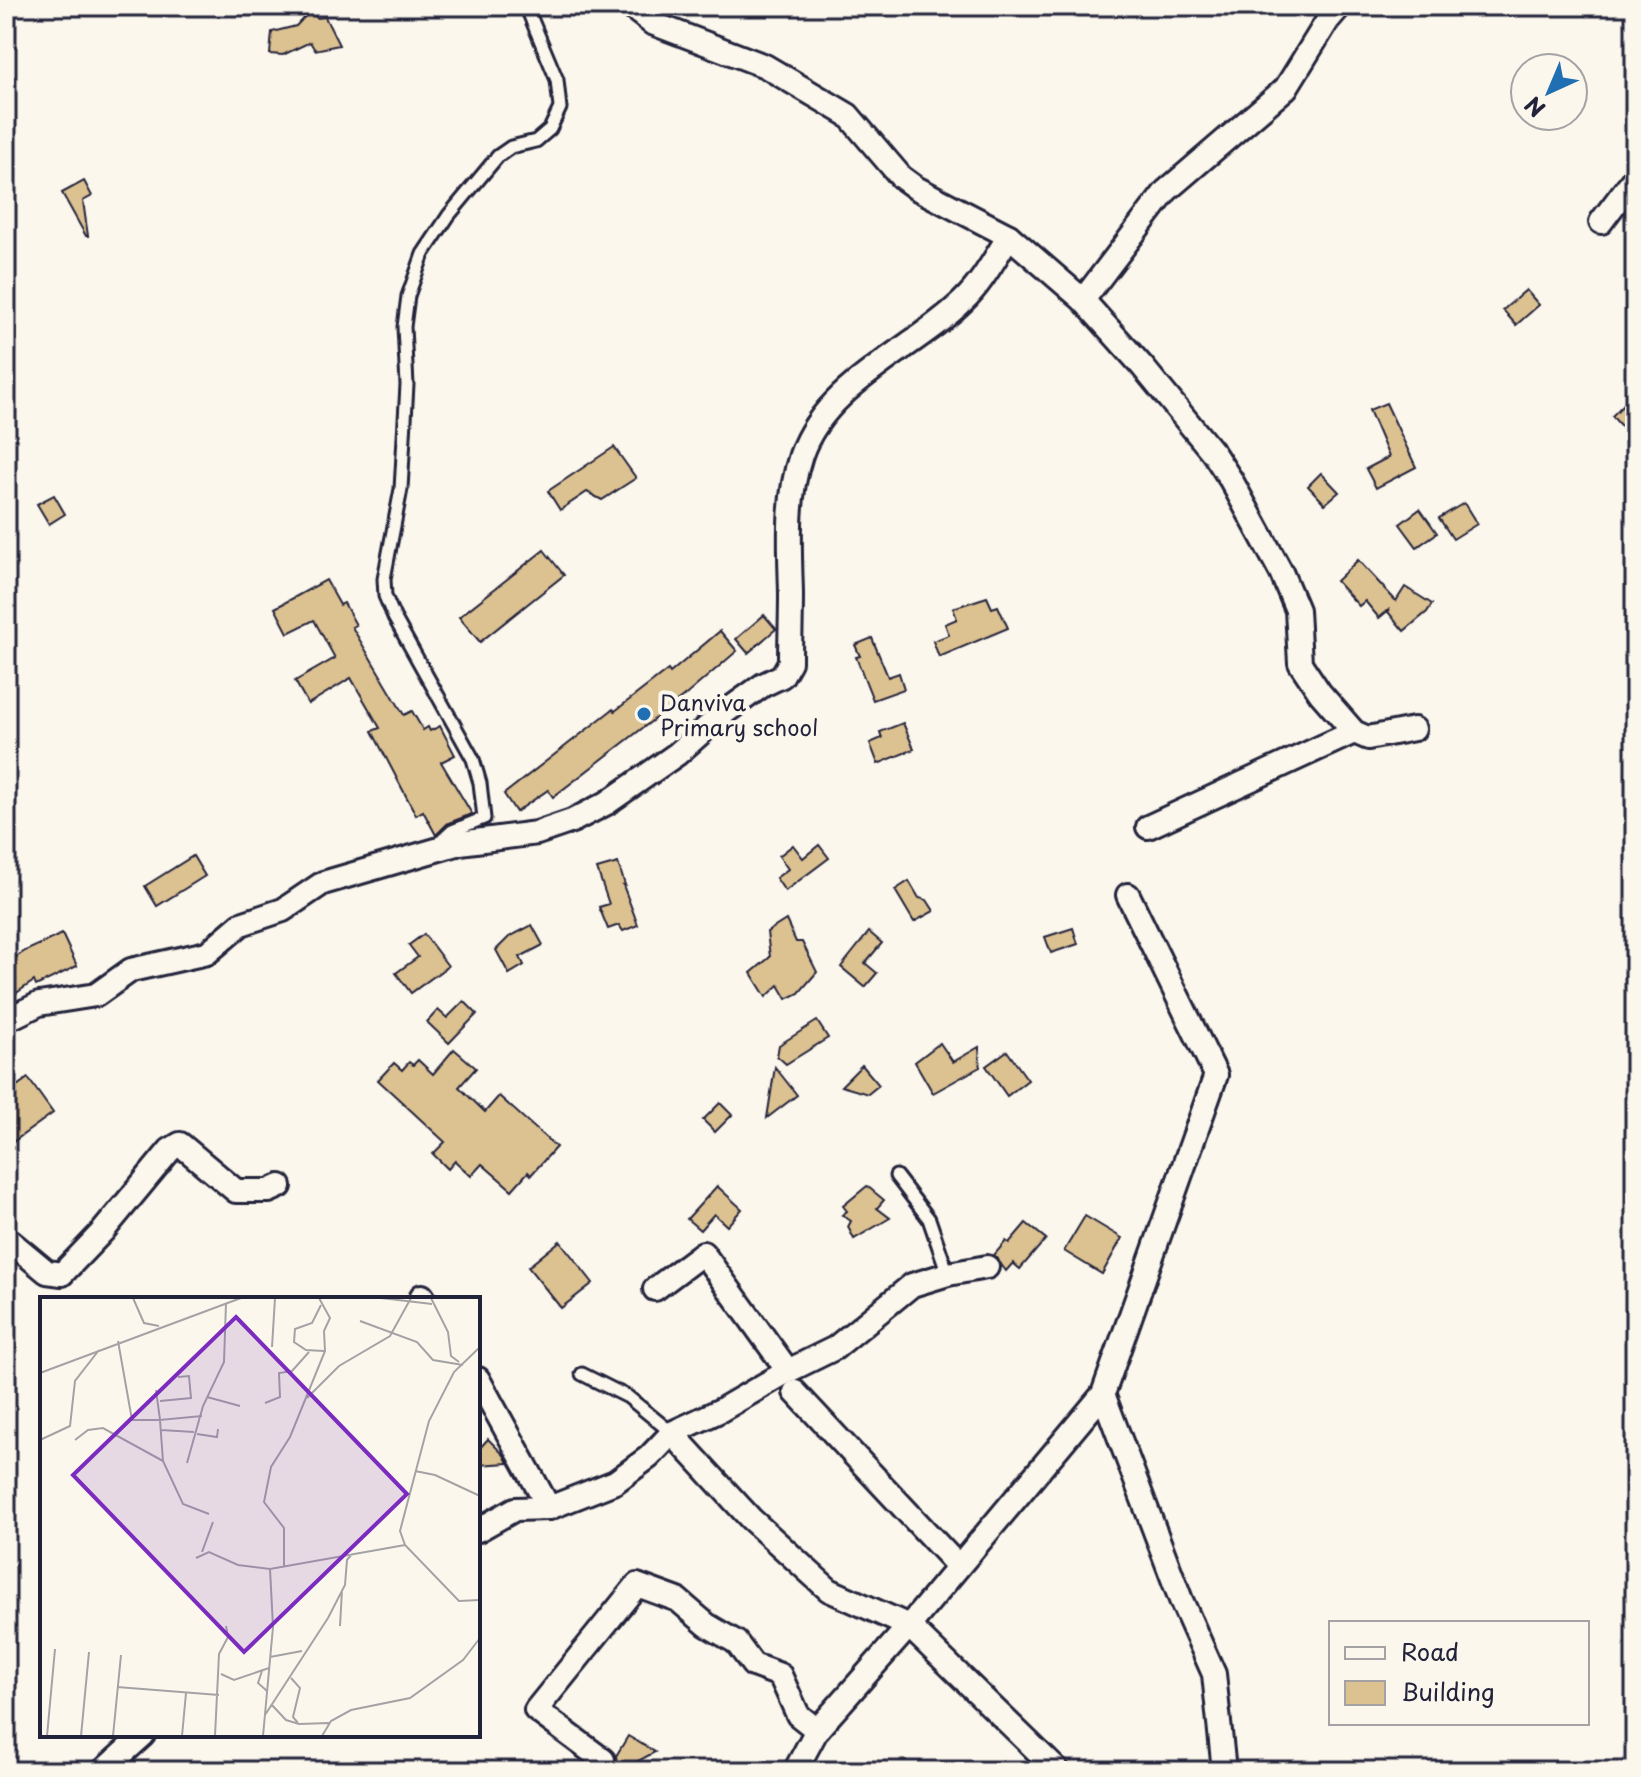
<svg xmlns="http://www.w3.org/2000/svg" width="1641" height="1777" font-family="'Playpen Sans',sans-serif">
	<style>
		.building { fill: #dcc191; stroke: #22223b; stroke-width: 2 }
		.lines { fill: none; stroke-linecap: round; stroke-linejoin: round }
		.lane-casing { stroke: #22223b; stroke-width: 17 }
		.street-casing { stroke: #22223b; stroke-width: 28 }
		.lane { stroke: #fbf7ec; stroke-width: 11 }
		.street { stroke: #fbf7ec; stroke-width: 22 }
		.poi-dot { fill: #1f6fb2; stroke: #fbf7ec; stroke-width: 3 }
		.labels { text-anchor: middle; dominant-baseline: central; stroke-width: 8; stroke-linejoin: round; paint-order: stroke }
		.poi-label { font-size: 22px; fill: #22223b; stroke: #fbf7ec; text-anchor: start }
		.inset-road { fill: none; stroke: #a4a2a5; stroke-width: 2 }
		.view { fill: #7b2cbf; fill-opacity: 0.15; stroke: #7b2cbf; stroke-width: 4 }
		.inset-edge { fill: none; stroke: #22223b; stroke-width: 4 }
	</style>
	<rect width="100%" height="100%" fill="#fbf7ec"/>
	<filter id="ink" filterUnits="userSpaceOnUse"><feTurbulence type="fractalNoise" baseFrequency=".0125" numOctaves="2"/><feDisplacementMap in="SourceGraphic" scale="16" xChannelSelector="R" yChannelSelector="G"/><feConvolveMatrix kernelMatrix="1 2 1 2 8 2 1 2 1" color-interpolation-filters="sRGB"/></filter>
	<g filter="url(#ink)">
		<g class="building">
			<path d="M 310,11 L 317,18 L 325,17 L 339,45 L 315,50 L 310,42 L 283,55 L 270,54 L 272,32 L 296,26 Z"/>
			<path d="M 84,181 L 92,196 L 83,201 L 88,236 L 86,236 L 62,193 Z"/>
			<path d="M 1526,290 L 1539,305 L 1516,325 L 1503,310 Z"/>
			<path d="M 1386,403 L 1416,467 L 1376,488 L 1366,469 L 1389,457 L 1369,410 Z"/>
			<path d="M 1625,403 L 1635,414 L 1635,442 L 1612,416 Z"/>
			<path d="M 614,447 L 636,478 L 602,500 L 587,492 L 560,510 L 548,491 Z"/>
			<path d="M 1321,473 L 1339,492 L 1325,504 L 1308,486 Z"/>
			<path d="M 54,495 L 65,514 L 49,524 L 37,504 Z"/>
			<path d="M 1464,503 L 1477,524 L 1453,539 L 1439,518 Z"/>
			<path d="M 1420,509 L 1437,533 L 1417,547 L 1400,524 Z"/>
			<path d="M 544,550 L 564,575 L 480,642 L 459,617 Z"/>
			<path d="M 1358,560 L 1396,601 L 1405,587 L 1432,604 L 1427,612 L 1404,631 L 1388,612 L 1390,609 L 1379,618 L 1365,601 L 1359,606 L 1336,581 Z"/>
			<path d="M 326,580 L 340,605 L 344,603 L 356,625 L 352,627 L 404,715 L 412,711 L 423,730 L 428,727 L 430,731 L 440,726 L 455,755 L 441,762 L 472,814 L 448,823 L 436,835 L 423,811 L 416,815 L 372,731 L 380,728 L 351,678 L 308,704 L 295,681 L 335,658 L 314,620 L 288,633 L 275,608 Z"/>
			<path d="M 987,597 L 992,608 L 998,606 L 1008,628 L 939,657 L 933,641 L 949,635 L 945,624 L 957,619 L 953,608 Z"/>
			<path d="M 764,615 L 776,629 L 748,653 L 736,639 Z"/>
			<path d="M 720,631 L 737,651 L 687,694 L 553,797 L 548,790 L 516,812 L 504,794 L 613,709 L 615,711 L 668,670 L 670,673 Z"/>
			<path d="M 872,638 L 888,677 L 899,673 L 904,689 L 873,700 L 856,657 L 860,656 L 855,645 Z"/>
			<path d="M 903,723 L 914,749 L 878,764 L 870,743 L 882,738 L 880,732 Z"/>
			<path d="M 793,845 L 803,858 L 819,845 L 829,858 L 785,891 L 776,878 L 788,869 L 779,856 Z"/>
			<path d="M 193,856 L 205,876 L 157,906 L 145,886 Z"/>
			<path d="M 618,863 L 625,885 L 623,885 L 638,925 L 623,931 L 619,925 L 608,929 L 599,907 L 609,904 L 597,869 Z"/>
			<path d="M 909,881 L 919,898 L 927,900 L 934,911 L 914,922 L 895,890 Z"/>
			<path d="M 786,920 L 796,942 L 802,942 L 817,972 L 799,993 L 787,999 L 779,985 L 766,997 L 751,973 L 770,957 L 767,932 Z"/>
			<path d="M 532,925 L 543,945 L 520,957 L 524,965 L 509,974 L 496,950 L 509,937 Z"/>
			<path d="M 1073,928 L 1078,944 L 1051,953 L 1045,937 Z"/>
			<path d="M 869,932 L 882,943 L 865,963 L 877,973 L 865,987 L 841,967 Z"/>
			<path d="M 62,934 L 77,966 L 36,986 L 34,981 L 6,1000 L 6,964 L 25,951 Z"/>
			<path d="M 424,934 L 448,966 L 411,993 L 396,973 L 418,957 L 409,945 Z"/>
			<path d="M 464,1001 L 477,1014 L 449,1043 L 427,1022 L 438,1010 L 447,1018 Z"/>
			<path d="M 817,1021 L 828,1038 L 786,1064 L 777,1056 L 779,1045 Z"/>
			<path d="M 940,1043 L 953,1062 L 979,1047 L 980,1067 L 933,1093 L 915,1062 Z"/>
			<path d="M 454,1049 L 476,1068 L 459,1087 L 485,1112 L 499,1096 L 556,1147 L 531,1175 L 528,1172 L 512,1190 L 482,1164 L 471,1176 L 455,1161 L 448,1169 L 433,1154 L 445,1142 L 378,1080 L 394,1063 L 402,1070 L 409,1062 L 413,1065 L 418,1060 L 433,1074 Z"/>
			<path d="M 1007,1051 L 1028,1080 L 1007,1096 L 986,1066 Z"/>
			<path d="M 862,1065 L 879,1085 L 868,1094 L 841,1086 Z"/>
			<path d="M 775,1067 L 797,1095 L 767,1118 Z"/>
			<path d="M 28,1078 L 53,1113 L 6,1147 L 6,1094 Z"/>
			<path d="M 720,1103 L 732,1115 L 715,1132 L 703,1120 Z"/>
			<path d="M 717,1186 L 742,1209 L 727,1226 L 714,1214 L 700,1230 L 687,1219 Z"/>
			<path d="M 867,1186 L 884,1200 L 877,1208 L 890,1218 L 854,1239 L 848,1227 L 851,1221 L 842,1215 L 847,1211 L 843,1206 Z"/>
			<path d="M 1085,1216 L 1122,1238 L 1102,1274 L 1064,1251 Z"/>
			<path d="M 1026,1223 L 1046,1239 L 1020,1269 L 1013,1263 L 1006,1271 L 994,1255 L 1006,1241 L 1009,1243 Z"/>
			<path d="M 560,1241 L 593,1283 L 561,1308 L 528,1267 Z"/>
			<path d="M 488,1439 L 504,1455 L 508,1463 L 478,1465 L 478,1450 Z"/>
			<path d="M 628,1736 L 655,1752 L 631,1765 L 617,1762 L 616,1756 Z"/>
		</g>
		<g class="lines">
			<defs>
				<g id="lane">
					<path d="M 439,843 L 452,831 L 484,818 L 480,783 L 473,759 L 394,617 L 385,596 L 384,579 L 401,489 L 407,385 L 404,327 L 408,296 L 423,254 L 449,215 L 498,156 L 511,147 L 536,141 L 550,129 L 560,108 L 557,80 L 526,6"/>
					<path d="M 896,1176 L 929,1219 L 948,1274"/>
					<path d="M 582,1374 L 628,1397 L 672,1433"/>
				</g>
				<g id="street">
					<path d="M 630,6 L 652,23 L 765,66 L 848,115 L 901,177 L 916,188 L 1009,236 L 1083,300 L 1142,366 L 1214,454 L 1231,480 L 1281,572 L 1297,610 L 1300,663 L 1320,693 L 1354,732 L 1368,738 L 1414,729"/>
					<path d="M 1601,222 L 1635,177"/>
					<path d="M 1083,300 L 1166,191 L 1286,88 L 1328,20 L 1340,6"/>
					<path d="M 1148,827 L 1354,732"/>
					<path d="M 6,1020 L 39,1004 L 96,995 L 131,970 L 207,953 L 241,924 L 283,910 L 323,883 L 460,843 L 537,833 L 572,821 L 607,803 L 677,754 L 721,715 L 763,685 L 782,676 L 790,662 C 790,639 791,617 791,594 C 790,548 786,500 801,455 C 825,384 913,350 963,301 C 982,283 995,258 1009,236"/>
					<path d="M 6,1238 L 47,1272 L 62,1274 L 103,1231 L 170,1150 L 180,1144 L 236,1191 L 269,1191 L 280,1186"/>
					<path d="M 655,1289 L 703,1253 L 788,1371"/>
					<path d="M 422,1296 L 424,1299"/>
					<path d="M 478,1379 L 549,1508"/>
					<path d="M 795,1392 L 957,1565"/>
					<path d="M 1103,1394 L 1181,1600 L 1214,1674 L 1224,1771"/>
					<path d="M 672,1433 L 751,1519 L 829,1590 L 909,1626 L 817,1730 L 795,1771"/>
					<path d="M 478,1530 L 515,1509 L 549,1508 L 615,1482 L 649,1457 L 672,1433 L 721,1410 L 788,1371 L 835,1348 L 912,1285 L 948,1274 L 987,1267"/>
					<path d="M 603,1760 L 536,1710 L 637,1585 L 678,1600 L 707,1625 L 736,1642 L 753,1665 L 780,1675 L 798,1715 L 817,1730"/>
					<path d="M 103,1771 L 143,1735"/>
					<path d="M 1058,1771 L 909,1626 L 1103,1394 L 1216,1075 L 1128,895"/>
				</g>
			</defs>
			<use href="#lane" class="lane-casing"/>
			<use href="#street" class="street-casing"/>
			<use href="#lane" class="lane"/>
			<use href="#street" class="street"/>
		</g>
	</g>
	<circle class="poi-dot" cx="644" cy="714" r="8"/>
	<g class="labels">
		<g class="poi-label">
			<text x="660" y="701">Danviva<tspan x="660" dy="25">Primary school</tspan></text>
		</g>
	</g>
	<g transform="translate(40 1297)">
		<rect width="440" height="440" fill="#fbf7ec"/>
		<path class="inset-road" d="M 93,1 L 104,26 L 119,29M 341,1 L 392,7M 391,1 L 408,35 L 411,59 L 419,65M 281,8 L 272,26 L 255,32 L 254,45 L 266,53 L 284,54M 440,8 L 440,38M 320,24 L 377,45 L 393,63 L 423,68M 78,44 L 92,123 L 120,123 L 123,164 L 143,207 L 169,217M 232,50 L 235,1M 440,50 L 414,75 L 389,124 L 360,234 L 365,248 L 419,304 L 440,303M 0,76 L 201,1M 116,93 L 120,123 L 162,119M 167,100 L 200,109M 267,101 L 299,69 L 350,39 L 371,1M 120,104 L 151,101 L 149,79 L 138,80M 225,106 L 240,100 L 239,76 L 252,74 L 269,55M 121,133 L 154,135M 157,137 L 177,140 L 178,132M 0,143 L 30,129 L 35,84 L 59,53M 35,143 L 48,133 L 63,131 L 123,164M 147,166 L 163,109 L 184,65 L 186,6M 375,174 L 395,178 L 440,199M 162,255 L 173,225M 156,261 L 169,255 L 198,268 L 230,272 L 365,248M 244,271 L 244,231 L 224,205 L 231,170 L 250,140 L 285,54 L 284,34 L 290,21 L 279,1M 300,329 L 302,293M 230,360 L 262,354M 222,374 L 218,386 L 227,394M 181,377 L 194,383 L 229,371M 251,381 L 260,391 L 253,420 L 258,426M 77,390 L 179,398M 231,407 L 246,423 L 259,427 L 289,426M 225,418 L 288,321 L 305,288 L 307,263 L 312,257M 7,439 L 15,352M 41,439 L 49,355M 73,439 L 81,358M 142,439 L 146,396M 175,439 L 179,357 L 188,340 L 186,329M 223,439 L 233,330 L 230,272M 282,439 L 291,424 L 311,413 L 370,401 L 423,363 L 440,341"/>
		<path class="view" d="M 196,20 L 367,197 L 204,355 L 33,178 Z"/>
		<rect width="440" height="440" class="inset-edge"/>
	</g>
	<rect width="1641" height="1777" fill="none" stroke="#fbf7ec" stroke-width="32"/>
	<rect x="16" y="16" width="1609" height="1745" fill="none" stroke="#22223b" stroke-width="3" filter="url(#ink)"/>
	<rect x="1329" y="1621" width="260" height="104" fill="#fbf7ec" stroke="#a4a2a5" stroke-width="2"/>
	<rect x="1345" y="1647" width="40" height="12" fill="#fbf7ec" stroke="#a4a2a5" stroke-width="2"/>
	<text x="1401" y="1661" font-size="24" fill="#22223b">Road</text>
	<rect x="1345" y="1681" width="40" height="24" fill="#dcc191" stroke="#a4a2a5" stroke-width="2"/>
	<text x="1401" y="1701" font-size="24" fill="#22223b">Building</text>
	<g transform="translate(1549 92) rotate(224)"><circle r="38" fill="#fbf7ec" stroke="#a4a2a5" stroke-width="2"/>
	<path d="M0-6L14 30L0 20L-14 30Z" fill="#1f6fb2"/>
	<text y="-12" font-size="22" font-weight="bold" text-anchor="middle" fill="#22223b">N</text>
	</g>
</svg>
